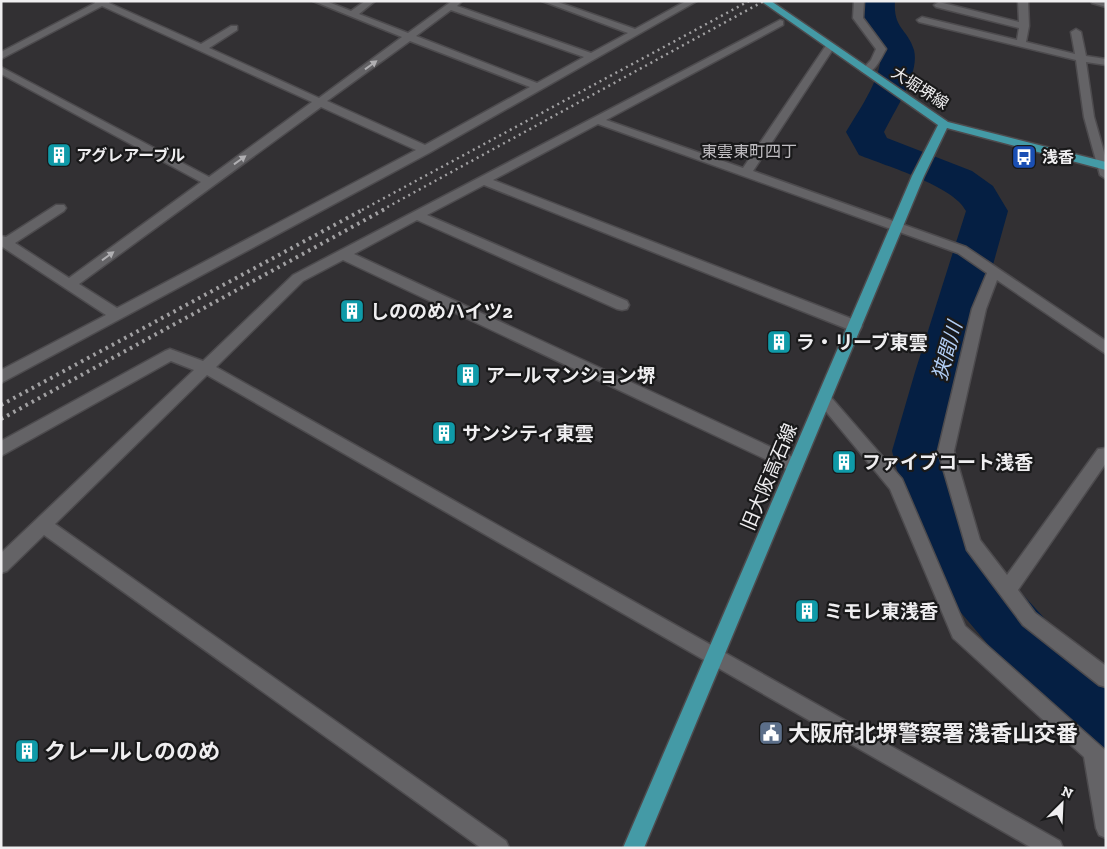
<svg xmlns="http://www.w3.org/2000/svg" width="1107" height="849" font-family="'Zilla Slab','Noto Sans JP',serif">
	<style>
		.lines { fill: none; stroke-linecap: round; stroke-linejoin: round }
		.river { fill: #051f43; fill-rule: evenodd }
		.minor-casing { stroke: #4d4b4e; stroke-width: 3 }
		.major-casing { stroke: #4d4b4e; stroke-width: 3 }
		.minor { fill: #646366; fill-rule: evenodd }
		.major { fill: #449aa6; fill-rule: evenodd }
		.rail-far1 { stroke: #a1a0a2; stroke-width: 2.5; stroke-dasharray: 2 4; stroke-linecap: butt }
		.rail { stroke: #a1a0a2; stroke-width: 4; stroke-dasharray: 2.5 4.5; stroke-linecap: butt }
		.oneway { fill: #b0afb2 }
		.labels { text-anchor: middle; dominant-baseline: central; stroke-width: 4.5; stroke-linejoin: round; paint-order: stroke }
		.far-street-label { font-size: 16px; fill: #efeef0; stroke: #19191a }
		.far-neighbourhood-label { font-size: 16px; fill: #c0bec2; stroke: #19191a }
		.far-poi-label { font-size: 16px; font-weight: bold; fill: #efeef0; stroke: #19191a; text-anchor: start }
		.poi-label { font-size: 19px; font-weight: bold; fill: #efeef0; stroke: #19191a; text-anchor: start }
		.street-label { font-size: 19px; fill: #efeef0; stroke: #19191a }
		.water-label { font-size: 20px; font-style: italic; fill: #b2cef5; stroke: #19191a }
		.near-poi-label { font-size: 22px; font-weight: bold; fill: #efeef0; stroke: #19191a; text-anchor: start }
	</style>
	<rect width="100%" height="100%" fill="#323033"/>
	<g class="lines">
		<path class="river" d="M 863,1 L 895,1 C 893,29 908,29 914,50 C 920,74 894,111 884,132 L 887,138 L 972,171 L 993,186 L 1008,211 L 963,372 L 944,451 L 957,493 L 977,544 L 1085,663 L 1106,679 L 1106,753 L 1083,743 L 1041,707 L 935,582 L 903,493 L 892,451 L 915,372 L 966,211 C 954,186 886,166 859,155 L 846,132 C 858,111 890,68 878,44 C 869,26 861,23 863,1 Z"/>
		<defs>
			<g id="minor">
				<path d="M 94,1 L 110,1 L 109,3 L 201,44 L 231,26 L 237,26 L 237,30 L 209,48 L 319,98 L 402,37 L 313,1 L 326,1 L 351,11 L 365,1 L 375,1 L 359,14 L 408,33 L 452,1 L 462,1 L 457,6 L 591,53 L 628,33 L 542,1 L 555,1 L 635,29 L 686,1 L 697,1 L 429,153 L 1,383 L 1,370 L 106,315 L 1,246 L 1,236 L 6,237 L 56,205 L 64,205 L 66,208 L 64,211 L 15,243 L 69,278 L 201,182 L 1,74 L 1,67 L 209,177 L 312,102 L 102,6 L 1,59 L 1,52 L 95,3 ZM 451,10 L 584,57 L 537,83 L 416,36 ZM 410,41 L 530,87 L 425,145 L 327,101 ZM 321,107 L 416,150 L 117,308 L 79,284 Z"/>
				<path d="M 854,1 L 864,1 L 863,18 L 886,49 C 881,58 876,70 866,74 L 861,71 L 871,60 L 876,49 L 853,18 Z"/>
				<path d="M 1018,1 L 1028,1 L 1029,26 L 1026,42 L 1075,54 L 1071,32 L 1076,29 L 1081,32 L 1086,56 L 1106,59 L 1106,65 L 1086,62 L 1094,117 L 1106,159 L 1106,179 L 1100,175 L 1084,117 L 1076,60 L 919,22 L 917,20 L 922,17 L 1017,40 L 1019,28 L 936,7 L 934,5 L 939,2 L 1019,22 Z"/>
				<path d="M 1091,1 L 1106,1 L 1106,7 L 1092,3 Z"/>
				<path d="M 780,20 L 783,21 L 783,25 L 606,120 L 743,168 L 827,44 L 833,44 L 835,46 L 753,171 L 966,247 L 1106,341 L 1106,354 L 997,280 L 986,309 L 954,451 L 980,540 L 1007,575 L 1098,449 L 1106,448 L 1106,463 L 1018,590 L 1035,613 L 1106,666 L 1106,687 L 1099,685 L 1023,625 L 967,550 L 938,451 L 972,309 L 987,273 L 958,253 L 598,124 L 493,180 L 860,322 L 862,326 L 860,330 L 855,331 L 850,330 L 484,185 L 427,215 L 627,301 L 629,305 L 627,309 L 622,310 L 617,309 L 417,220 L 354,254 L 801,461 L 803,466 L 801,471 L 795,473 L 343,260 L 303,281 L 216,367 L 1060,841 L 1063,848 L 1032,848 L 207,375 L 55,524 L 506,841 L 509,848 L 481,848 L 44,535 L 7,571 L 1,573 L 1,553 L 194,370 L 171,361 L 1,456 L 1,441 L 165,351 L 170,349 L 203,361 L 293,275 Z"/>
				<path d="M 824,393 L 829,395 L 902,479 L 965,626 L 1106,751 L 1106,838 L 1099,835 L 1096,828 L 1084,757 L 953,638 L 890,489 L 819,403 L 817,399 L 819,395 Z"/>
			</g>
			<path id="major" d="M 761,1 L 771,1 L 948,122 L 1106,162 L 1106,170 L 947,128 L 924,176 L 644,848 L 623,848 L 912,176 L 938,125 Z"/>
		</defs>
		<use href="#minor" class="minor-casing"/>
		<use href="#major" class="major-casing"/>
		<use href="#minor" class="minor"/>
		<use href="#major" class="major"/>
		<g class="rail-far1">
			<path d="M 362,210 L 749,1"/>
			<path d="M 382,210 L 764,1"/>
		</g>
		<g class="rail">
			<path d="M 1,405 L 364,209"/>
			<path d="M 1,419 L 385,209"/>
		</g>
	</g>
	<defs><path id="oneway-solid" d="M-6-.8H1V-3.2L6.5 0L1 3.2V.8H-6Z" transform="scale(1.25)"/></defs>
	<g class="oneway">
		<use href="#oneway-solid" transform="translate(371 65) rotate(-36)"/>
		<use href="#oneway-solid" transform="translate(240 160) rotate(-36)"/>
		<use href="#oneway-solid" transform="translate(108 256) rotate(-36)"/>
	</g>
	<defs>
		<symbol id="building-square" viewBox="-11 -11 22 22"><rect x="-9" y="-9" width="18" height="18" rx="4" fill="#0f9aa8" stroke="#19191a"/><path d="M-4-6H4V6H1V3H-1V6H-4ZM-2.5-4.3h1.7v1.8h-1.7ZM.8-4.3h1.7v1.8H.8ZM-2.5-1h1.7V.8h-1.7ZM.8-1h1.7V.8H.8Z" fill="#fff"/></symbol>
		<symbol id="bus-square" viewBox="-11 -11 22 22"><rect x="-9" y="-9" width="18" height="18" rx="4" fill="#1a4fb4" stroke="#19191a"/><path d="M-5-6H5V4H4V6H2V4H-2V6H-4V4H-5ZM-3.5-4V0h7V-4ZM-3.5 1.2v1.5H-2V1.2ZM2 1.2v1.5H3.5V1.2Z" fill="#fff"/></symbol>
		<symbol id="civic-square" viewBox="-11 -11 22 22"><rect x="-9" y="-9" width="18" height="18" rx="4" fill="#5c6f8a" stroke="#19191a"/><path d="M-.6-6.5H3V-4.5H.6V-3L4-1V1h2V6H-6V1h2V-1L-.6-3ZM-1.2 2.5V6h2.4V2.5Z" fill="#fff"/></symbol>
	</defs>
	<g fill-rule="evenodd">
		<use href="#building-square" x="45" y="141" width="28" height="28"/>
		<use href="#bus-square" x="1010" y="143" width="28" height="28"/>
		<use href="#building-square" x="338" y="297" width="28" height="28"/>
		<use href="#building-square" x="765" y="328" width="28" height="28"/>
		<use href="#building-square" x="454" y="361" width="28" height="28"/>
		<use href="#building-square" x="430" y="419" width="28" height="28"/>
		<use href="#building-square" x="830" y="448" width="28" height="28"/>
		<use href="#building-square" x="793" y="597" width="28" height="28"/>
		<use href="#civic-square" x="757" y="719" width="28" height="28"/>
		<use href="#building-square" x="13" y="737" width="28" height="28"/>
	</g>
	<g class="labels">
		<g class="far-street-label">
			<text transform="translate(920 88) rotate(33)">大堀堺線</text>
		</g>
		<g class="far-neighbourhood-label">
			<text x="749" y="151">東雲東町四丁</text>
		</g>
		<g class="far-poi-label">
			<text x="76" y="155">アグレアーブル</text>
			<text x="1042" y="157">浅香</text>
		</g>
		<g class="poi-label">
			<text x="370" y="311">しののめハイツ2</text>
			<text x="796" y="342">ラ・リーブ東雲</text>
			<text x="486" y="375">アールマンション堺</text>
			<text x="462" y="433">サンシティ東雲</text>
			<text x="862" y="462">ファイブコート浅香</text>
			<text x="824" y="611">ミモレ東浅香</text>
		</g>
		<g class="street-label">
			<text transform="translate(769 477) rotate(-67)">旧大阪高石線</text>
		</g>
		<g class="water-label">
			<text transform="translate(947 351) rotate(-74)">狭間川</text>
		</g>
		<g class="near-poi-label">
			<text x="788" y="733">大阪府北堺警察署 浅香山交番</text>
			<text x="44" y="751">クレールしののめ</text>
		</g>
	</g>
	<rect width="1107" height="849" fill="none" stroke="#efeef0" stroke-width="5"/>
	<g transform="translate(1062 804) rotate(24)" stroke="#19191a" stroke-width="4" paint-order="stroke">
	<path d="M0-4L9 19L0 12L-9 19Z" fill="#efeef0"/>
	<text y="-8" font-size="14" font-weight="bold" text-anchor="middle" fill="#efeef0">N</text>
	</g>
</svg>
